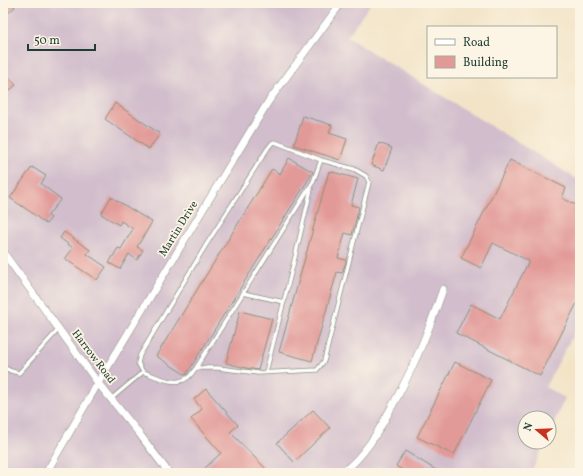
<svg xmlns="http://www.w3.org/2000/svg" width="583" height="476" font-family="Vollkorn,serif">
	<style>
		.industrial { fill: #d1bdcc }
		.building { fill: #e29a98 }
		.lines { fill: none; stroke-linecap: round; stroke-linejoin: round }
		.lane-casing { stroke: #89907e; stroke-width: 5 }
		.street-casing { stroke: #89907e; stroke-width: 8 }
		.lane { stroke: #fff; stroke-width: 3.5 }
		.street { stroke: #fff; stroke-width: 7 }
		.labels { text-anchor: middle; dominant-baseline: central; stroke-width: 3.5; stroke-linejoin: round; paint-order: stroke }
		.street-label { font-size: 11px; fill: #1f3d34; stroke: #fcf5e5 }
	</style>
	<rect width="100%" height="100%" fill="#fcf5e5"/>
	<filter id="ink" filterUnits="userSpaceOnUse"><feTurbulence type="fractalNoise" baseFrequency=".025" numOctaves="2"/><feDisplacementMap in="SourceGraphic" scale="8" xChannelSelector="R" yChannelSelector="G"/><feConvolveMatrix kernelMatrix="1 2 1 2 8 2 1 2 1" color-interpolation-filters="sRGB"/></filter>
	<filter id="wash" filterUnits="userSpaceOnUse"><feTurbulence type="fractalNoise" baseFrequency=".012" numOctaves="4" result="noise"/><feDisplacementMap in="SourceGraphic" scale="16" xChannelSelector="R" yChannelSelector="G"/><feGaussianBlur stdDeviation="0.9" result="paint"/><feColorMatrix in="noise" values="0 0 0 0 0 0 0 0 0 0 0 0 0 0 0 0 0 1.4 0 .05"/><feComposite in="paint" operator="in"/></filter>
	<g filter="url(#wash)">
		<rect width="100%" height="100%" fill="#f3e4c8"/>
		<path class="industrial" d="M 3,3 L 371,3 L 347,37 L 580,181 L 580,322 L 545,387 L 565,398 L 549,434 L 549,418 L 525,418 L 525,442 L 545,442 L 531,473 L 3,473 Z"/>
		<g id="blocks">
			<g class="building">
				<path d="M 3,3 L 12,3 L 15,7 L 3,17 Z"/>
				<path d="M 7,75 L 16,85 L 3,96 L 3,78 Z"/>
				<path d="M 115,103 L 160,134 L 149,149 L 105,119 Z"/>
				<path d="M 303,116 L 332,125 L 329,133 L 347,139 L 340,160 L 294,145 Z"/>
				<path d="M 379,143 L 392,148 L 384,170 L 371,165 Z"/>
				<path d="M 289,158 L 313,172 L 186,375 L 156,356 L 272,169 L 280,174 Z"/>
				<path d="M 510,160 L 566,188 L 562,198 L 580,207 L 580,297 L 540,376 L 456,333 L 471,304 L 500,319 L 529,261 L 493,243 L 481,268 L 461,258 Z"/>
				<path d="M 32,167 L 46,176 L 41,184 L 61,199 L 48,215 L 51,218 L 46,224 L 32,213 L 10,198 Z"/>
				<path d="M 329,171 L 358,179 L 351,205 L 359,207 L 352,235 L 345,233 L 338,258 L 346,260 L 346,262 L 342,273 L 337,272 L 312,361 L 279,352 Z"/>
				<path d="M 111,197 L 152,222 L 137,247 L 143,250 L 137,260 L 129,254 L 120,269 L 109,263 L 118,248 L 121,249 L 133,229 L 121,221 L 119,225 L 101,214 Z"/>
				<path d="M 64,232 L 90,250 L 87,254 L 106,267 L 97,280 L 65,259 L 73,248 L 60,238 Z"/>
				<path d="M 240,311 L 272,319 L 258,370 L 246,368 L 226,363 Z"/>
				<path d="M 455,362 L 491,380 L 454,455 L 417,437 Z"/>
				<path d="M 206,389 L 238,425 L 230,432 L 266,469 L 261,473 L 207,473 L 204,469 L 221,453 L 191,419 L 202,409 L 194,399 Z"/>
				<path d="M 313,410 L 330,428 L 294,462 L 277,443 Z"/>
				<path d="M 405,451 L 441,473 L 407,473 L 396,466 Z"/>
			</g>
		</g>
	</g>
	<g filter="url(#ink)">
		<use href="#blocks" fill-opacity="0" stroke="#89907e" stroke-width="1"/>
		<g class="lines">
			<defs>
				<g id="lane">
					<path d="M 243,293 L 284,302"/>
					<path d="M 3,367 L 11,371 L 19,373 L 58,330"/>
					<path d="M 196,368 L 218,368 L 258,373 L 317,370 L 324,361 L 369,182 L 366,176 L 354,169 L 321,160 L 275,142 L 272,143 L 268,148 L 206,245 L 140,355 L 138,363 L 143,372 C 156,376 175,387 187,378 C 191,376 193,371 196,368 L 313,182 L 321,160"/>
					<path d="M 266,372 L 295,257 L 311,189"/>
					<path d="M 111,399 L 143,372"/>
				</g>
				<g id="street">
					<path d="M 3,252 L 98,383 L 138,432 L 169,473"/>
					<path d="M 46,473 L 98,383 L 268,102 L 341,3"/>
					<path d="M 342,473 C 364,456 377,434 390,410 C 413,370 428,333 443,289"/>
				</g>
			</defs>
			<use href="#lane" class="lane-casing"/>
			<use href="#street" class="street-casing"/>
			<use href="#lane" class="lane"/>
			<use href="#street" class="street"/>
		</g>
	</g>
	<g class="labels">
		<g class="street-label">
			<text transform="translate(179 229) rotate(-58)">Martin Drive</text>
			<text transform="translate(93 357) rotate(53)">Harrow Road</text>
		</g>
	</g>
	<rect width="583" height="476" fill="none" stroke="#fcf5e5" stroke-width="16"/>
	<rect x="427" y="26" width="130" height="52" fill="#fcf5e5" stroke="#a4ab9e"/>
	<rect x="435" y="39" width="20" height="6" fill="#ffffff" stroke="#a4ab9e"/>
	<text x="463" y="46" font-size="12" fill="#1f3d34">Road</text>
	<rect x="435" y="56" width="20" height="12" fill="#e29a98" stroke="#a4ab9e"/>
	<text x="463" y="66" font-size="12" fill="#1f3d34">Building</text>
	<g transform="translate(537 430) rotate(289)"><circle r="19" fill="#fcf5e5" stroke="#a4ab9e"/>
	<path d="M0-3L7 15L0 10L-7 15Z" fill="#c8321e"/>
	<text y="-6" font-size="11" font-weight="bold" text-anchor="middle" fill="#1f3d34">N</text>
	</g>
	<path d="M28 44v6h67v-6" fill="none" stroke="#1f3d34" stroke-width="2"/>
	<text x="34" y="44" font-size="12" fill="#1f3d34" stroke="#fcf5e5" stroke-width="3" paint-order="stroke">50 m</text>
</svg>
